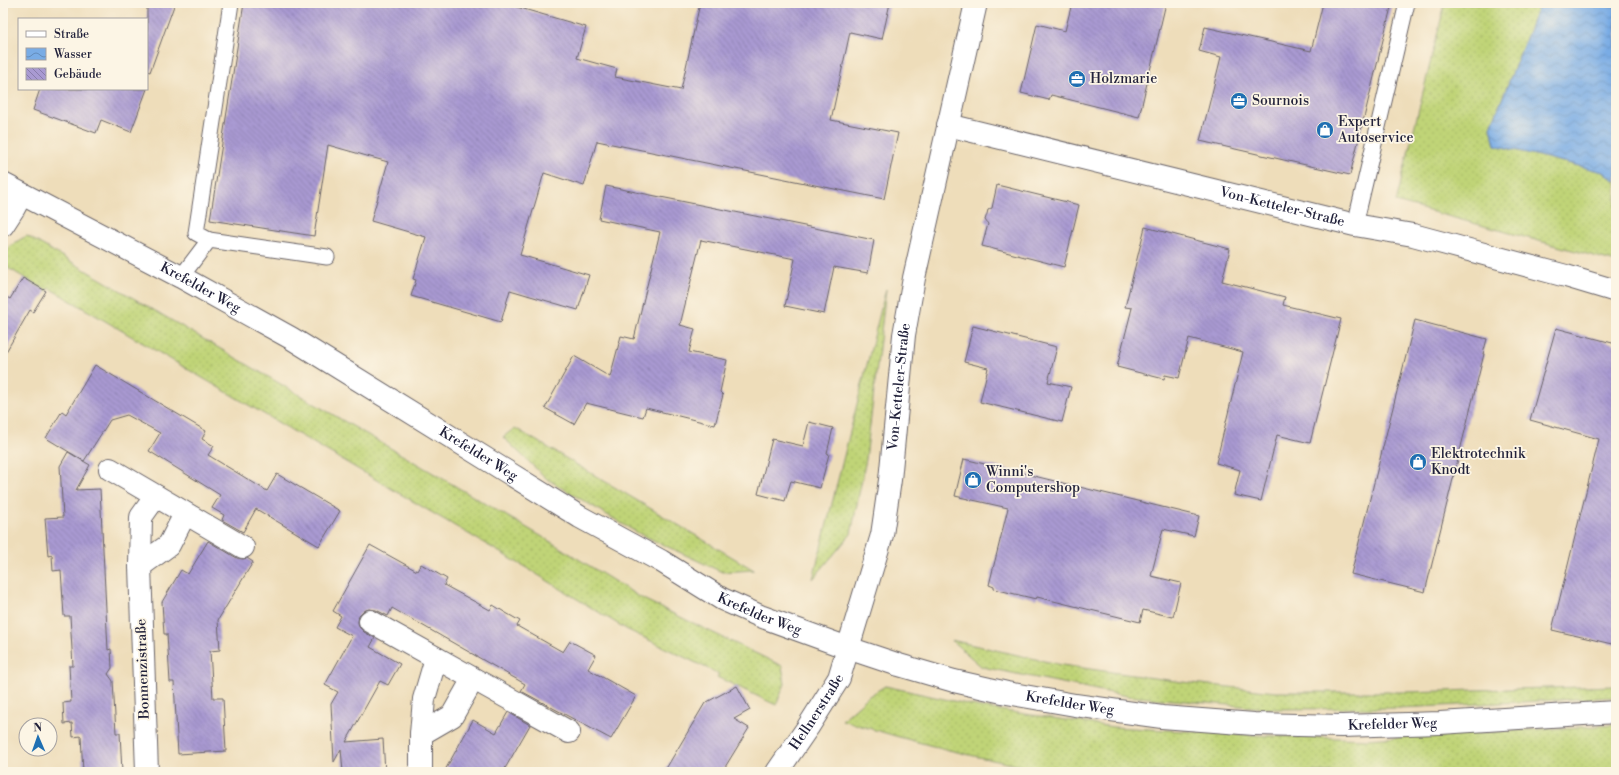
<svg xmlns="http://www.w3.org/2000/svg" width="1619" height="775" font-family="'Libre Bodoni',serif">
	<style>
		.grass { fill: url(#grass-dots); stroke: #717b59 }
		.water { fill: url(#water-waves); stroke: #4e6790 }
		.building { fill: url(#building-back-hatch) }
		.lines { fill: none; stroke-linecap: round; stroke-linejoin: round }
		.service-casing { stroke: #696367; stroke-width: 17 }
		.minor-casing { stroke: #696367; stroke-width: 24 }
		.tertiary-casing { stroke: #696367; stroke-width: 24 }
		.service { stroke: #fff; stroke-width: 15 }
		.minor { stroke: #fff; stroke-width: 22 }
		.tertiary { stroke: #fff; stroke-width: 22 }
		.labels { text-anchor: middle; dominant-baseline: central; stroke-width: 3.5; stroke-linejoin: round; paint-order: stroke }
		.poi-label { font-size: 14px; fill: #22223b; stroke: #fcf5e5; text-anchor: start }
		.street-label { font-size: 14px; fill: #22223b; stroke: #fcf5e5 }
	</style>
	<defs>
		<pattern id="grass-dots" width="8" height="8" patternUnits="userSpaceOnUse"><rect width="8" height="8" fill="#c0d477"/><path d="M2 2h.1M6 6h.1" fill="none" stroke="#a5b668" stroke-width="1.8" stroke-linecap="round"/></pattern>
		<pattern id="water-waves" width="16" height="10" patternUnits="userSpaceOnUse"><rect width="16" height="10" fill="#79ace5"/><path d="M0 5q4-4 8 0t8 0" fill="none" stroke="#638cbb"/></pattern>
		<pattern id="building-back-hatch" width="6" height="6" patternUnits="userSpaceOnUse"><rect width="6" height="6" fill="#a99ad2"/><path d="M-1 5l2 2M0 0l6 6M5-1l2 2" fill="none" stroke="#897dac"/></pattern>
	</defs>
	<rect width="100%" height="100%" fill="#fcf5e5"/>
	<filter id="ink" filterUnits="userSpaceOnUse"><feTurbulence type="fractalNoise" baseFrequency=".025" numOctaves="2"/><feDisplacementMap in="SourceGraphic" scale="8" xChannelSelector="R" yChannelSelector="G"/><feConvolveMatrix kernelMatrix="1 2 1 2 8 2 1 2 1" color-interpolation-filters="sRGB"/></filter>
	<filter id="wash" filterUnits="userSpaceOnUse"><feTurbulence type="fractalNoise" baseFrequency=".012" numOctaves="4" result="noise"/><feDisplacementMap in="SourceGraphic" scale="16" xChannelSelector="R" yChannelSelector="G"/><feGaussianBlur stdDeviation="0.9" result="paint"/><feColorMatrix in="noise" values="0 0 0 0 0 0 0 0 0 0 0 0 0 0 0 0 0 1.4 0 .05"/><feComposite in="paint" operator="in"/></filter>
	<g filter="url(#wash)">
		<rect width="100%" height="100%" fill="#eeddba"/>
		<g class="grass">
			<path d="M 1445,3 L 1540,3 L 1491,127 L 1495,145 L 1603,172 L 1616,181 L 1616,262 L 1396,202 Z"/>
			<path d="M 27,236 L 546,539 L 643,599 L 782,666 L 785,684 L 776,705 L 717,677 L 719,674 L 626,629 L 530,570 L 49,288 L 47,291 L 3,265 C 3,248 13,243 27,236 Z"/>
			<path d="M 886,289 L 866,459 L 851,534 L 813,579 Z"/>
			<path d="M 515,428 L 754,570 L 722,572 L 636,532 L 547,479 L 503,437 Z"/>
			<path d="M 951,640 L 1062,665 L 1182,682 L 1276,692 L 1406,692 L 1616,686 L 1616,697 L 1400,708 L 1275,709 L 1127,696 L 982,667 Z"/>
			<path d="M 885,686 L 985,708 L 1113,727 L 1272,736 L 1367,739 L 1616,725 L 1616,772 L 1055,772 C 983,760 912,742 842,720 L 869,696 Z"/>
		</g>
		<path class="water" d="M 1540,3 L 1616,3 L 1616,181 L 1603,172 L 1495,145 L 1491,127 Z"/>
		<g id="blocks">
			<g class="building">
				<path d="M 147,3 L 175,3 L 150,72 L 147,71 Z"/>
				<path d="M 244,3 L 503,3 L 586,27 L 577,58 L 617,69 L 615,77 L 681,90 L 700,3 L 890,3 L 882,39 L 850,32 L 831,120 L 898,133 L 884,199 L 597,141 L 584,186 L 544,173 L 520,255 L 589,275 L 578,310 L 510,290 L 501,322 L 411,296 L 416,280 L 413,279 L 426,237 L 371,221 L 388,162 L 328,145 L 314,236 L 210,220 Z"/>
				<path d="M 1072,3 L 1166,3 L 1139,117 L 1051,95 L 1049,100 L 1021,93 L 1037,24 L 1065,31 Z"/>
				<path d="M 1323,3 L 1392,3 L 1350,175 L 1200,141 L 1221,57 L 1199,51 L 1205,27 L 1311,51 Z"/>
				<path d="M 40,89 L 147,89 L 131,132 L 101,120 L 96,133 L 33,110 Z"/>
				<path d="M 997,185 L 1079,205 L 1064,267 L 982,246 L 988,224 L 985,220 L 987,214 L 988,210 L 992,208 Z"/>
				<path d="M 606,186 L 874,240 L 868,273 L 834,267 L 824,314 L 785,306 L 795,259 L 701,240 L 680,325 L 695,329 L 689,352 L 727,360 L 720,392 L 723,395 L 715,425 L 646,408 L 643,417 L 586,403 L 574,424 L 545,408 L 574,356 L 610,377 L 621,336 L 634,339 L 660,232 L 599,219 Z"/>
				<path d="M 1145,227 L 1230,249 L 1222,281 L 1285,297 L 1283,305 L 1341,319 L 1310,443 L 1277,435 L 1261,501 L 1234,495 L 1240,470 L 1216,463 L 1243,352 L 1189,338 L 1179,378 L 1165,375 L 1164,379 L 1117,367 L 1132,308 L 1125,307 Z"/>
				<path d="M 23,278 L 46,291 L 33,312 L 30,310 L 3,357 L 3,295 L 10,299 Z"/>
				<path d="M 1415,320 L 1487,339 L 1483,354 L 1484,354 L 1425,592 L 1351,574 Z"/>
				<path d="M 973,326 L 1057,347 L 1048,382 L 1071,387 L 1062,422 L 980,402 L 988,368 L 964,362 Z"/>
				<path d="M 1556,328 L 1616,344 L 1616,645 L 1552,630 L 1599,439 L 1530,420 Z"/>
				<path d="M 95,365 L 206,431 L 202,439 L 214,446 L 208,455 L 267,491 L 277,474 L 340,511 L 319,546 L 256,509 L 243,532 L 222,520 L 224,515 L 212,508 L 220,495 L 149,451 L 160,433 L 127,415 L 110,420 L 84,461 L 46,438 L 62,411 L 66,414 Z"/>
				<path d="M 809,422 L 833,428 L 827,453 L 829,454 L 820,488 L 791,481 L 785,501 L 758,494 L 772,439 L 803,446 Z"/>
				<path d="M 68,452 L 90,465 L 76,490 L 100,489 L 108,650 L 111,649 L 112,668 L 108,674 L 113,681 L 116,733 L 120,733 L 122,772 L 83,772 L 81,736 L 73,737 L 72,723 L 64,724 L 63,703 L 71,702 L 69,666 L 73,666 L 70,616 L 64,616 L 61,570 L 53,571 L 52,555 L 48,556 L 45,518 L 63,517 L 60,466 Z"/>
				<path d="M 964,459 L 1199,516 L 1194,536 L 1163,529 L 1151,576 L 1181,583 L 1173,617 L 1143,610 L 1140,622 L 1037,597 L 1036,599 L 994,589 L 994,587 L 989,585 L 1008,508 L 955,496 Z"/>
				<path d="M 208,541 L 237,558 L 243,559 L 247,558 L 253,562 L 218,620 L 220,650 L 210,651 L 213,698 L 223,698 L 226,751 L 178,754 L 174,682 L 170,682 L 167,634 L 164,634 L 162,602 L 181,570 L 188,574 Z"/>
				<path d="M 370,545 L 417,571 L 421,564 L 447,579 L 444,585 L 490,610 L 493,605 L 506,613 L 520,621 L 517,626 L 563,652 L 570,641 L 596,655 L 588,669 L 636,696 L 611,739 L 521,691 L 525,684 L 392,608 L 388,616 L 376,610 L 369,609 L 363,611 L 359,615 L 358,622 L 359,627 L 364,632 L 375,638 L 370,647 L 400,664 L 388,685 L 380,681 L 346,742 L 383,739 L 385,772 L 343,772 L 341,749 L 334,762 L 331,704 L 338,692 L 325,685 L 352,636 L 335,627 L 341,616 L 333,611 Z"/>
				<path d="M 737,686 L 750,710 L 734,719 L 749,728 L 722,772 L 664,772 L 705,703 Z"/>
				<path d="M 508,712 L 530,725 L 503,772 L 444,772 L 473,720 L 496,733 Z"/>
			</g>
		</g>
	</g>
	<g filter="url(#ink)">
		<use href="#blocks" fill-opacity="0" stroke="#696367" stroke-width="1"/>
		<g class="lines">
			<defs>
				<g id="service">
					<path d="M 1355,225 L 1407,3"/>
					<path d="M 209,240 L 196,233 L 231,3"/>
					<path d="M 181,277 L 209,240 L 327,257"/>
				</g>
				<g id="minor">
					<path id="s1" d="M 948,125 L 1355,225 L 1413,235 L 1566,276 L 1616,291"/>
					<path d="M 3,225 L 14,208 L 21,195"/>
					<path d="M 110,469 L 243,547"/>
					<path d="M 140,566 L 169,545 L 185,514"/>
					<path d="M 370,621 L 569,732"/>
					<path d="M 421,734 L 452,716 L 473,679"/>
					<path d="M 147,772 L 140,566 L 141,517 L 156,496"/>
					<path d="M 421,772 L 421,734 L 424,699 L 436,658"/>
					<path id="s2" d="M 777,772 L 808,727 L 839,678 L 882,535 L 890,480 L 904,335 L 914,278 L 976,3"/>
				</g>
				<g id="tertiary">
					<path id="s3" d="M 3,184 L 181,277 L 291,338 L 580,517 L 661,561 L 722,599 L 760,616 L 848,648 L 899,665 L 954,681 L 1007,693 L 1075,705 L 1162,717 L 1254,724 L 1342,726 L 1440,723 L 1616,712"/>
				</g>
			</defs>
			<use href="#service" class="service-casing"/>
			<use href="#minor" class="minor-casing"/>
			<use href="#tertiary" class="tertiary-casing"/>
			<use href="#service" class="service"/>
			<use href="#minor" class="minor"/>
			<use href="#tertiary" class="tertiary"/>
		</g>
	</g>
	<defs>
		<symbol id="office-disc" viewBox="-11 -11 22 22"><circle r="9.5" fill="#1f6fb2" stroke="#fcf5e5"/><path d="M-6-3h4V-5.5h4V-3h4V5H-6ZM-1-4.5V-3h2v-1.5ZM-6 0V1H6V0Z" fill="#fff"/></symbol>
		<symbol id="shop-disc" viewBox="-11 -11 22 22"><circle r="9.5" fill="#1f6fb2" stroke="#fcf5e5"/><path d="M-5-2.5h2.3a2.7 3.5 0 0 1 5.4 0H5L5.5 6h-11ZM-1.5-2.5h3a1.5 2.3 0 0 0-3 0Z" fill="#fff"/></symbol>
	</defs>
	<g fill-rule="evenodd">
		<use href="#office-disc" x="1067" y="69" width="20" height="20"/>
		<use href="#office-disc" x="1229" y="91" width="20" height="20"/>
		<use href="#shop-disc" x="1315" y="120" width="20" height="20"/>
		<use href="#shop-disc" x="1408" y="452" width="20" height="20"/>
		<use href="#shop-disc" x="963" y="470" width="20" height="20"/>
	</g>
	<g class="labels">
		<g class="poi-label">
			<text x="1090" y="79">Holzmarie</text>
			<text x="1252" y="101">Sournois</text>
			<text x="1338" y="122">Expert<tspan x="1338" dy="16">Autoservice</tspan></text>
			<text x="1431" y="454">Elektrotechnik<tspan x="1431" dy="16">Knodt</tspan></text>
			<text x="986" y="472">Winni's<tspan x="986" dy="16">Computershop</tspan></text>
		</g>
		<g class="street-label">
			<text stroke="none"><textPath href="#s1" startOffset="344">Von-Ketteler-Straße</textPath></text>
			<text stroke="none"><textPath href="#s3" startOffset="223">Krefelder Weg</textPath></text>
			<text stroke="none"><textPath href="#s2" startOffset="411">Von-Ketteler-Straße</textPath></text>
			<text stroke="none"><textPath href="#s3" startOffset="547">Krefelder Weg</textPath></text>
			<text stroke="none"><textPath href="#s3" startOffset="871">Krefelder Weg</textPath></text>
			<text transform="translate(143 669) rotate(-92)">Bonnenzistraße</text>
			<text stroke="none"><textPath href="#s3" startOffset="1195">Krefelder Weg</textPath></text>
			<text stroke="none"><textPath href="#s2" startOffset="72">Hellnerstraße</textPath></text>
			<text stroke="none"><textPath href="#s3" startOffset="1519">Krefelder Weg</textPath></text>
		</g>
	</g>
	<rect width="1619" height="775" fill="none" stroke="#fcf5e5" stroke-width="16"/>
	<rect x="18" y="18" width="130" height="72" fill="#fcf5e5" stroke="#a5a1a1"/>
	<rect x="26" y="31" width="20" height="6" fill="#ffffff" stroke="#a5a1a1"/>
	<text x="54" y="38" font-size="12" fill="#22223b">Straße</text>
	<rect x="26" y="48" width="20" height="12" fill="url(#water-waves)" stroke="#a5a1a1"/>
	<text x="54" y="58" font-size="12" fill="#22223b">Wasser</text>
	<rect x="26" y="68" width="20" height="12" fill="url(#building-back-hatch)" stroke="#a5a1a1"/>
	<text x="54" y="78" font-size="12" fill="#22223b">Gebäude</text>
	<g transform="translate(38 737) rotate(358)"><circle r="19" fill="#fcf5e5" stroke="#a5a1a1"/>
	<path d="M0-3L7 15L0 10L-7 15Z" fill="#1f6fb2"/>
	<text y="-6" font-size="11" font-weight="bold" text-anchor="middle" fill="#22223b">N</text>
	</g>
</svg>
